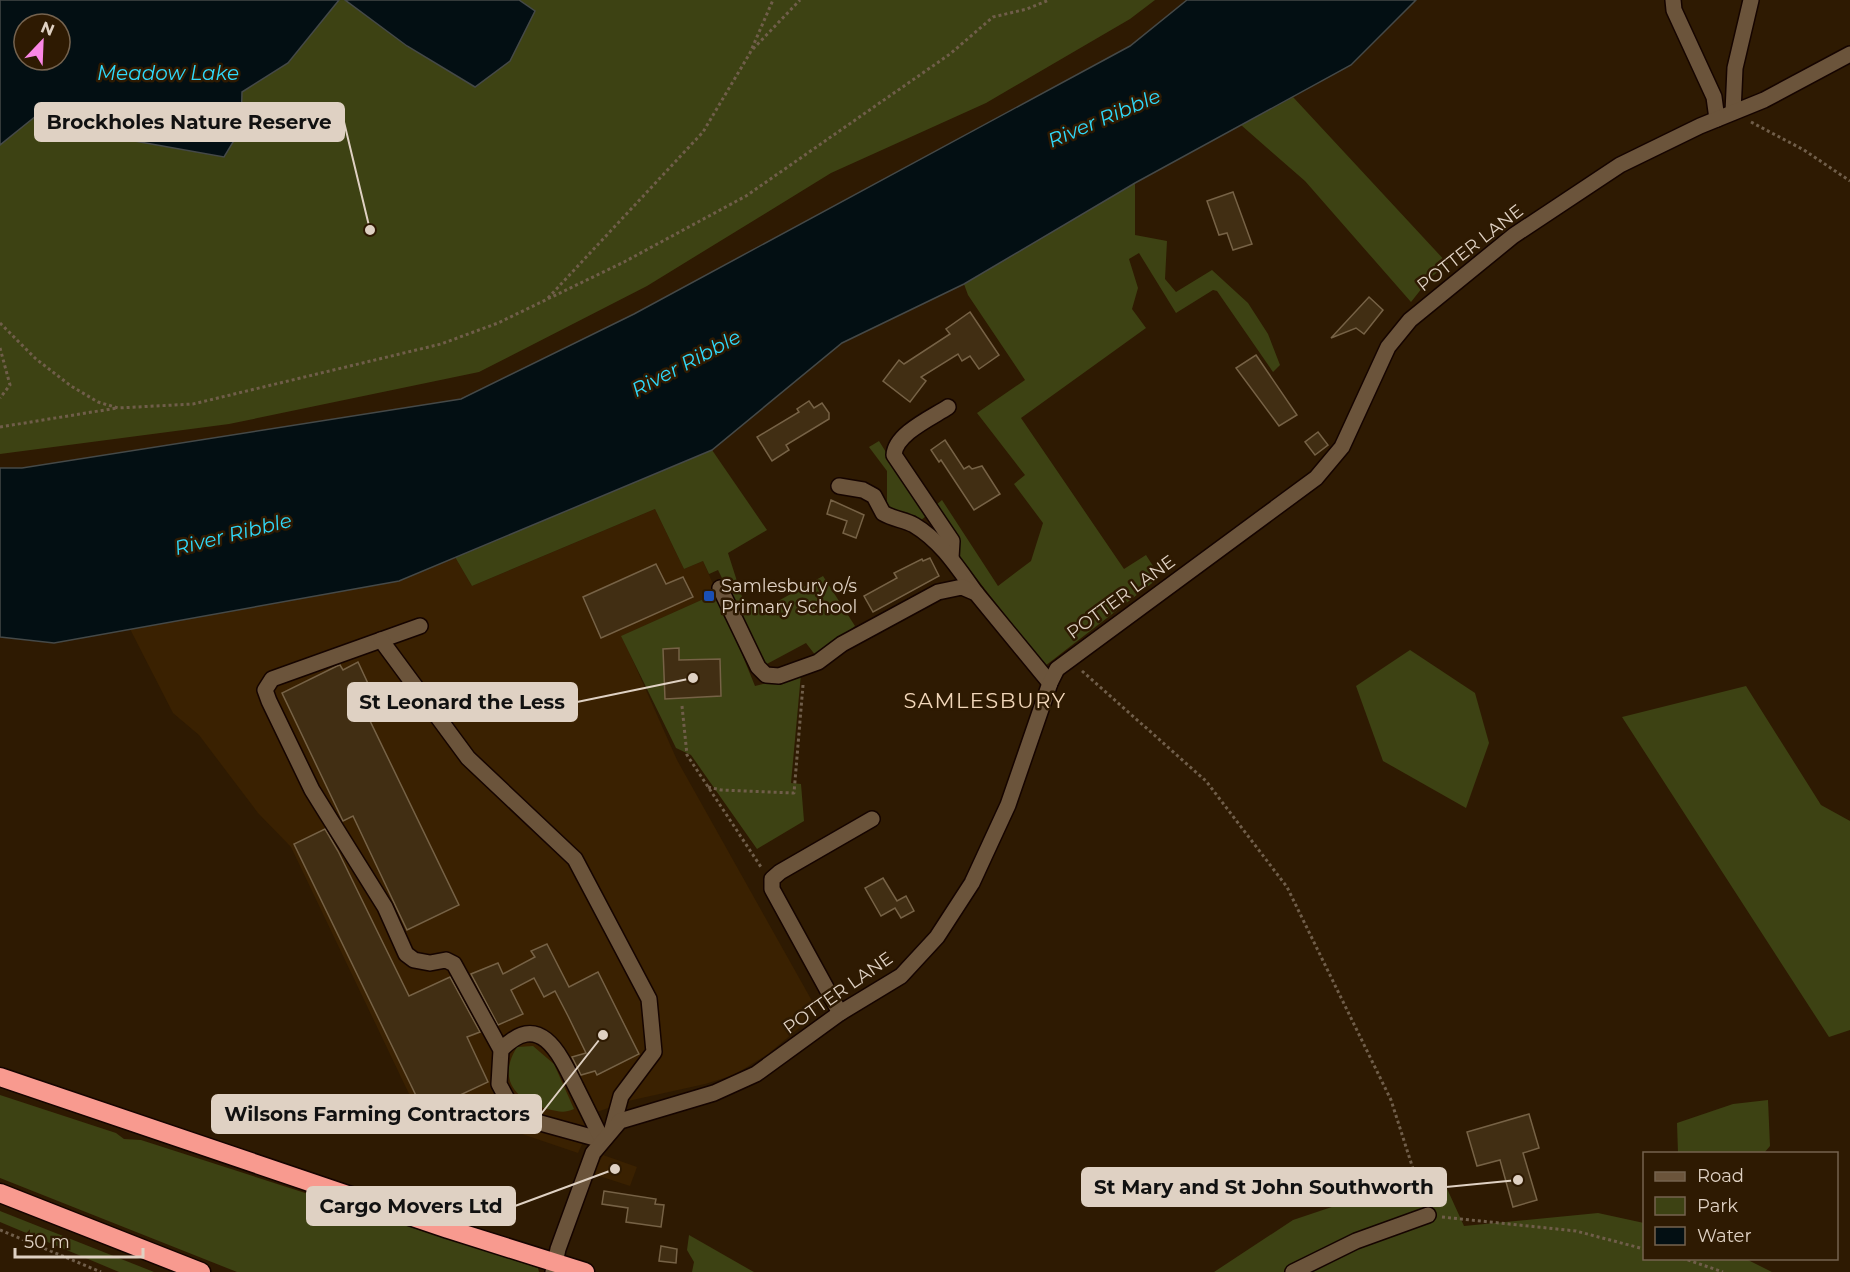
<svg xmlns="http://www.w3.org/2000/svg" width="1850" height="1272" font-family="Montserrat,sans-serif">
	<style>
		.built { fill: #3a2101 }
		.green { fill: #3d4213; fill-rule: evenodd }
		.water { fill: #030f13; stroke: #454948; stroke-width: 1.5; fill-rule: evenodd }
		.building { fill: #412e13; stroke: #766246; stroke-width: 1.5 }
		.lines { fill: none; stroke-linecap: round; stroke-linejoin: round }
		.minor-casing { stroke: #150400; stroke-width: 18 }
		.highway-casing { stroke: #150400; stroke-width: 21 }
		.path { stroke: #705e4a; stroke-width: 3; stroke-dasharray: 3 3; stroke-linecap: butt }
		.minor { stroke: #6b543b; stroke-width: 15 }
		.highway { stroke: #f89a8f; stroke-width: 18 }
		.transit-dot { fill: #1a4fb4; stroke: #2e1a02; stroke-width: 2 }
		.labels { text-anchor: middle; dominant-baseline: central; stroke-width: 5; stroke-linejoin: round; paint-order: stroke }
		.street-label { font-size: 18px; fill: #dfd1c3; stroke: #2e1a02 }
		.poi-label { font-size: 18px; fill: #dfd1c3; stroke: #2e1a02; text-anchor: start }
		.water-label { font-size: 20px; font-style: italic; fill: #30d9fa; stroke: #2e1a02 }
		.quarter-label { font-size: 21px; letter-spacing: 1.5px; fill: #f2d7ba; stroke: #2e1a02 }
		.leader { fill: none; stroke: #dfd1c3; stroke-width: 2 }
		.callout-dot { fill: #dfd1c3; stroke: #2e1a02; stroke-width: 2 }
		.callout { fill: #dfd1c3; stroke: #dfd1c3; stroke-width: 2 }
		.callout-label { font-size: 20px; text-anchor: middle; font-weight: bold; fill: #111 }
	</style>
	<rect width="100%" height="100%" fill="#2e1a02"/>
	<g class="built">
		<path d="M 655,509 L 684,569 L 703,561 L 717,593 L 622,636 L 677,760 L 816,1008 L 798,1029 L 768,1054 L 734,1075 L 705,1084 L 628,1101 L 597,1112 L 578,1153 L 469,1116 L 459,1102 L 422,1121 L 291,847 L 258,813 L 199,735 L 173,713 L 130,629 L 399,581 L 455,557 L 472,586 Z"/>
		<path d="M 603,1155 L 637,1167 L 630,1186 L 593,1174 Z"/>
	</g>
	<g class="green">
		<path d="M 0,0 L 1155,0 L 1130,19 L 986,103 L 831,173 L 647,286 L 479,372 L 229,424 L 0,454 ZM 24,24 L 60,24 L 60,60 L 24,60 Z"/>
		<path d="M 1293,97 L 1448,264 L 1430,278 L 1411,302 L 1305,181 L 1241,125 Z"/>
		<path d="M 1135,183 L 1135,235 L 1167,241 L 1165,279 L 1176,292 L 1212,270 L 1248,303 L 1268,334 L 1280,365 L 1273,372 L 1217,291 L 1213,290 L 1176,313 L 1139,253 L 1129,259 L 1138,288 L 1132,309 L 1146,328 L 1021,418 L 1124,569 L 1146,555 L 1160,577 L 1045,666 L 959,556 L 960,540 L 936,505 L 942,500 L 998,586 L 1031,561 L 1043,523 L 1014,484 L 1025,475 L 977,413 L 1025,380 L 968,295 L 964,284 Z"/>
		<path d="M 879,441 L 926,516 L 920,521 L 887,507 L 887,471 L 869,447 Z"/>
		<path d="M 712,450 L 767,530 L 728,553 L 743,600 L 771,605 L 823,576 L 855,626 L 816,656 L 806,643 L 765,665 L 718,570 L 709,574 L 703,561 L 684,569 L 655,509 L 472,586 L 455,557 Z"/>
		<path d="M 717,593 L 755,686 L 801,674 L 791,783 L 801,784 L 804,821 L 757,849 L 691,755 L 676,748 L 621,636 Z"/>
		<path d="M 1410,650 L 1475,693 L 1489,743 L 1466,808 L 1383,761 L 1356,686 Z"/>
		<path d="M 1746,686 L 1821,805 L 1850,821 L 1850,1030 L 1829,1037 L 1622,717 Z"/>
		<path d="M 533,1046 L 554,1064 L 574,1109 C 563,1114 558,1111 547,1109 C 515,1100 497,1079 517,1047 Z"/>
		<path d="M 0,1095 L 116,1133 L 124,1139 L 141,1140 L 538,1268 L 539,1272 L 237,1272 L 0,1178 Z"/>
		<path d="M 1768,1100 L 1770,1146 L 1764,1153 L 1678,1153 L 1677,1123 L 1733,1104 Z"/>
		<path d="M 1439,1171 L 1464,1226 L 1598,1213 L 1644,1223 L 1644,1258 L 1746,1259 L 1772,1272 L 1214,1272 L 1293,1220 Z"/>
		<path d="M 0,1211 L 154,1272 L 119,1272 L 0,1222 Z"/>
		<path d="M 689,1235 L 752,1271 L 754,1272 L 692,1272 L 694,1262 L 687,1250 Z"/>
	</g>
	<g class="water">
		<path d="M 0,0 L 339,0 L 288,63 L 242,92 L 241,129 L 224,157 L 129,140 L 47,107 L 0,145 ZM 24,24 L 60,24 L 60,60 L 24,60 Z"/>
		<path d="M 345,0 L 519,0 L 535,11 L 510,61 L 475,87 L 407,46 Z"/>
		<path d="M 1187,0 L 1416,0 L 1351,65 L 1135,183 L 964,284 L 842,343 L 712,450 L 399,581 L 54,643 L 0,637 L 0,468 L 22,468 L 461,399 L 634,314 L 1130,46 Z"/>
	</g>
	<g class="building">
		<path d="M 1233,192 L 1252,244 L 1233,250 L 1227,233 L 1219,235 L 1207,201 Z"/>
		<path d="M 1369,297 L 1383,310 L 1364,334 L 1356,328 L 1331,338 Z"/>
		<path d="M 970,312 L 999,355 L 979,369 L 970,356 L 962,361 L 958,354 L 921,377 L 926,381 L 910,402 L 883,381 L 899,360 L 904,364 L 950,334 L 946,329 Z"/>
		<path d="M 1256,355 L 1297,415 L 1279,426 L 1236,368 Z"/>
		<path d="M 809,401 L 814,408 L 822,403 L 829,413 L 829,419 L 786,445 L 789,450 L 772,461 L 757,437 L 799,412 L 797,409 Z"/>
		<path d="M 1318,432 L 1328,445 L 1315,455 L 1305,442 Z"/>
		<path d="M 945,440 L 964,469 L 969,466 L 972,469 L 982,466 L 1000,494 L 974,510 L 941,460 L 939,462 L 931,450 Z"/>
		<path d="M 831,500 L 864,515 L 856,538 L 843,533 L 847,521 L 827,514 Z"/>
		<path d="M 930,558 L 939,576 L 873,612 L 864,596 L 897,578 L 894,573 L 922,559 L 923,561 Z"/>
		<path d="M 656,564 L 666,584 L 683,577 L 693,597 L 601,638 L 583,597 Z"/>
		<path d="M 679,648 L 679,660 L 720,659 L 721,696 L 665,699 L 663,649 Z"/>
		<path d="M 358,662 L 371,690 L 358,696 L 459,905 L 407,930 L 353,816 L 343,821 L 282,693 L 337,666 L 340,665 L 343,670 Z"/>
		<path d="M 325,829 L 338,851 L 409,996 L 450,977 L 480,1032 L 467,1037 L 488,1082 L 424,1112 L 294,844 Z"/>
		<path d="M 883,878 L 897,901 L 906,896 L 914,911 L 901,918 L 895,908 L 881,916 L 865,888 Z"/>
		<path d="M 547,944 L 569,987 L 598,972 L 639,1054 L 597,1075 L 595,1071 L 581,1075 L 572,1057 L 586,1053 L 568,1016 L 555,991 L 544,997 L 534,978 L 511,990 L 523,1014 L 498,1025 L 471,974 L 498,963 L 503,974 L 535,957 L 531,951 Z"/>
		<path d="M 1529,1114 L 1539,1148 L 1523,1153 L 1537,1200 L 1513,1207 L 1500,1160 L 1477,1166 L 1467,1132 Z"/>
		<path d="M 604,1191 L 656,1199 L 655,1204 L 664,1205 L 661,1227 L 626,1222 L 628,1208 L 602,1204 Z"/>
		<path d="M 661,1246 L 677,1249 L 676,1263 L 659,1261 Z"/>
	</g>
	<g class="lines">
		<defs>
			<g id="minor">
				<path d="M 1673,0 L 1674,10 L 1714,97 L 1717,119"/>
				<path d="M 1733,112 L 1735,68 L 1751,0"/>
				<path d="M 948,407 C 931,418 895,434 894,455 L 952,541 L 951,558"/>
				<path d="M 839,486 L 863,490 L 874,496 L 883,513 C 893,519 905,520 914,525 C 941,541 958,568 976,593"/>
				<path d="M 720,588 L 758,667 L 766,675 L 779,676 L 818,662 L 842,644 L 938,592 L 962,587 L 976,593 L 1050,683"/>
				<path d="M 420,626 L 272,679 L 265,690 L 269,701 L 312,790 L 385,907 L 406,954 L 414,960 L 430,963 L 446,960 L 454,964 L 501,1050 L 499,1084 L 514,1112 L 526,1119 L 602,1140"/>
				<path d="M 381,640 L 468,758 L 575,859 L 649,999 L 654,1052 L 621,1096 L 612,1129"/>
				<path d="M 840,1013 L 772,889 L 772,879 L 780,872 L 872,819"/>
				<path d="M 501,1050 C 539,1010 559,1052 575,1085 C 584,1103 593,1121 602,1140"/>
				<path d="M 553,1272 L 558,1249 L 593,1153 L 620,1121 L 714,1093 L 756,1074 L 840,1013 L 901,976 L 937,937 L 972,883 L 1008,805 L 1050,683 L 1057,669 L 1316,478 L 1342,447 L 1388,347 L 1410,320 L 1513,236 L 1620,165 L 1700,126 L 1764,100 L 1850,54"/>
				<path d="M 1293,1272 L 1356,1241 L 1428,1215"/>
			</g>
			<g id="highway">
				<path d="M 0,1077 L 448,1229 L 585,1272"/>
				<path d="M 0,1193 L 201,1272"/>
			</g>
		</defs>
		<use href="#minor" class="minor-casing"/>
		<use href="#highway" class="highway-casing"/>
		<g class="path">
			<path d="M 753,49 L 800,0"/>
			<path d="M 1751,122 L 1804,150 L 1850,181"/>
			<path d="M 548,298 L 703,132 L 750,53 L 773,0"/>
			<path d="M 0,323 L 36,359 L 71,386 L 98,402 L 118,408 L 193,404 L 441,344 L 498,323 L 624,262 L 746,196 L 950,54 L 993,17 L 1027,9 L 1049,0"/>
			<path d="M 0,348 L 10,385 L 0,398"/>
			<path d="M 0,427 L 117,408"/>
			<path d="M 1082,671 L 1206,781 L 1287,887 L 1391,1100 L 1423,1200"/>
			<path d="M 682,706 L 687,755 L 761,867"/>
			<path d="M 708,787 L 721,790 L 794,793 L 803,685"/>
			<path d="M 1442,1217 L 1576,1231 L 1644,1249"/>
			<path d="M 0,1230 L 101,1272"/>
			<path d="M 1682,1258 L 1723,1272"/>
		</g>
		<use href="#minor" class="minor"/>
		<use href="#highway" class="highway"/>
	</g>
	<rect class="transit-dot" x="703" y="590" width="12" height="12" rx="3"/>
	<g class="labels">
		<g class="street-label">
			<text transform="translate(1470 248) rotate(-38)">POTTER LANE</text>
			<text transform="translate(1121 597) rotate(-36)">POTTER LANE</text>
			<text transform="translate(838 993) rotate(-35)">POTTER LANE</text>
		</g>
		<g class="poi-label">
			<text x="721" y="586">Samlesbury o/s<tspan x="721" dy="21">Primary School</tspan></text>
		</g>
		<g class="water-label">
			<text x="168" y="73">Meadow Lake</text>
			<text transform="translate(1104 118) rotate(-23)">River Ribble</text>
			<text transform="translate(686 363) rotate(-28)">River Ribble</text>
			<text transform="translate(233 534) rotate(-14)">River Ribble</text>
		</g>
		<g class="quarter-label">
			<text x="985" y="700">SAMLESBURY</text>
		</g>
	</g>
	<path class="leader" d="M370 230L344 122M693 678L577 702M603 1035L541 1114M1518 1180L1446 1187M615 1169L515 1206"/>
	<g class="callout-dot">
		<circle cx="370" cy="230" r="6"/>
		<circle cx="693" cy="678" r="6"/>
		<circle cx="603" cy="1035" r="6"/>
		<circle cx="1518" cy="1180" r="6"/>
		<circle cx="615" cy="1169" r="6"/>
	</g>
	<g class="callout">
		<rect x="35" y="103" width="309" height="38" rx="6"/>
		<rect x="348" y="683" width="229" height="38" rx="6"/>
		<rect x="212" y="1095" width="329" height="38" rx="6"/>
		<rect x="1082" y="1168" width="364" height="38" rx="6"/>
		<rect x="307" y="1187" width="208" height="38" rx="6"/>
	</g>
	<g class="callout-label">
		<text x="189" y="129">Brockholes Nature Reserve</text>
		<text x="462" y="709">St Leonard the Less</text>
		<text x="377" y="1121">Wilsons Farming Contractors</text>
		<text x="1264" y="1194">St Mary and St John Southworth</text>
		<text x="411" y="1213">Cargo Movers Ltd</text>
	</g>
	<rect x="1643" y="1152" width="195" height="108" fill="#2e1a02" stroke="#75634f" stroke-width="1.5"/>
	<rect x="1655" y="1172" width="30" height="9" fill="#6b543b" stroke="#75634f" stroke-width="1.5"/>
	<text x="1697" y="1182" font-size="18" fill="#dfd1c3">Road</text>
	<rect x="1655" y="1197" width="30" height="18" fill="#3d4213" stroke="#75634f" stroke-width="1.5"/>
	<text x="1697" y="1212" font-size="18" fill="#dfd1c3">Park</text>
	<rect x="1655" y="1227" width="30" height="18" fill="#030f13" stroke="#75634f" stroke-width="1.5"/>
	<text x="1697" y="1242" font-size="18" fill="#dfd1c3">Water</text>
	<g transform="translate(42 42) rotate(23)"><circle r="28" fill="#2e1a02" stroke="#75634f" stroke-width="1.5"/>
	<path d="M0-4.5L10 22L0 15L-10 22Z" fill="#fb87e5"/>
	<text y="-9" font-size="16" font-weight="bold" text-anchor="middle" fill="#dfd1c3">N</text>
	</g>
	<path d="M15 1248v9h128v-9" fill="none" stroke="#dfd1c3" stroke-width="3"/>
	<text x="24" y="1248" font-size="18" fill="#dfd1c3" stroke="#2e1a02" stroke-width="4.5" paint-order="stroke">50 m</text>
</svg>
